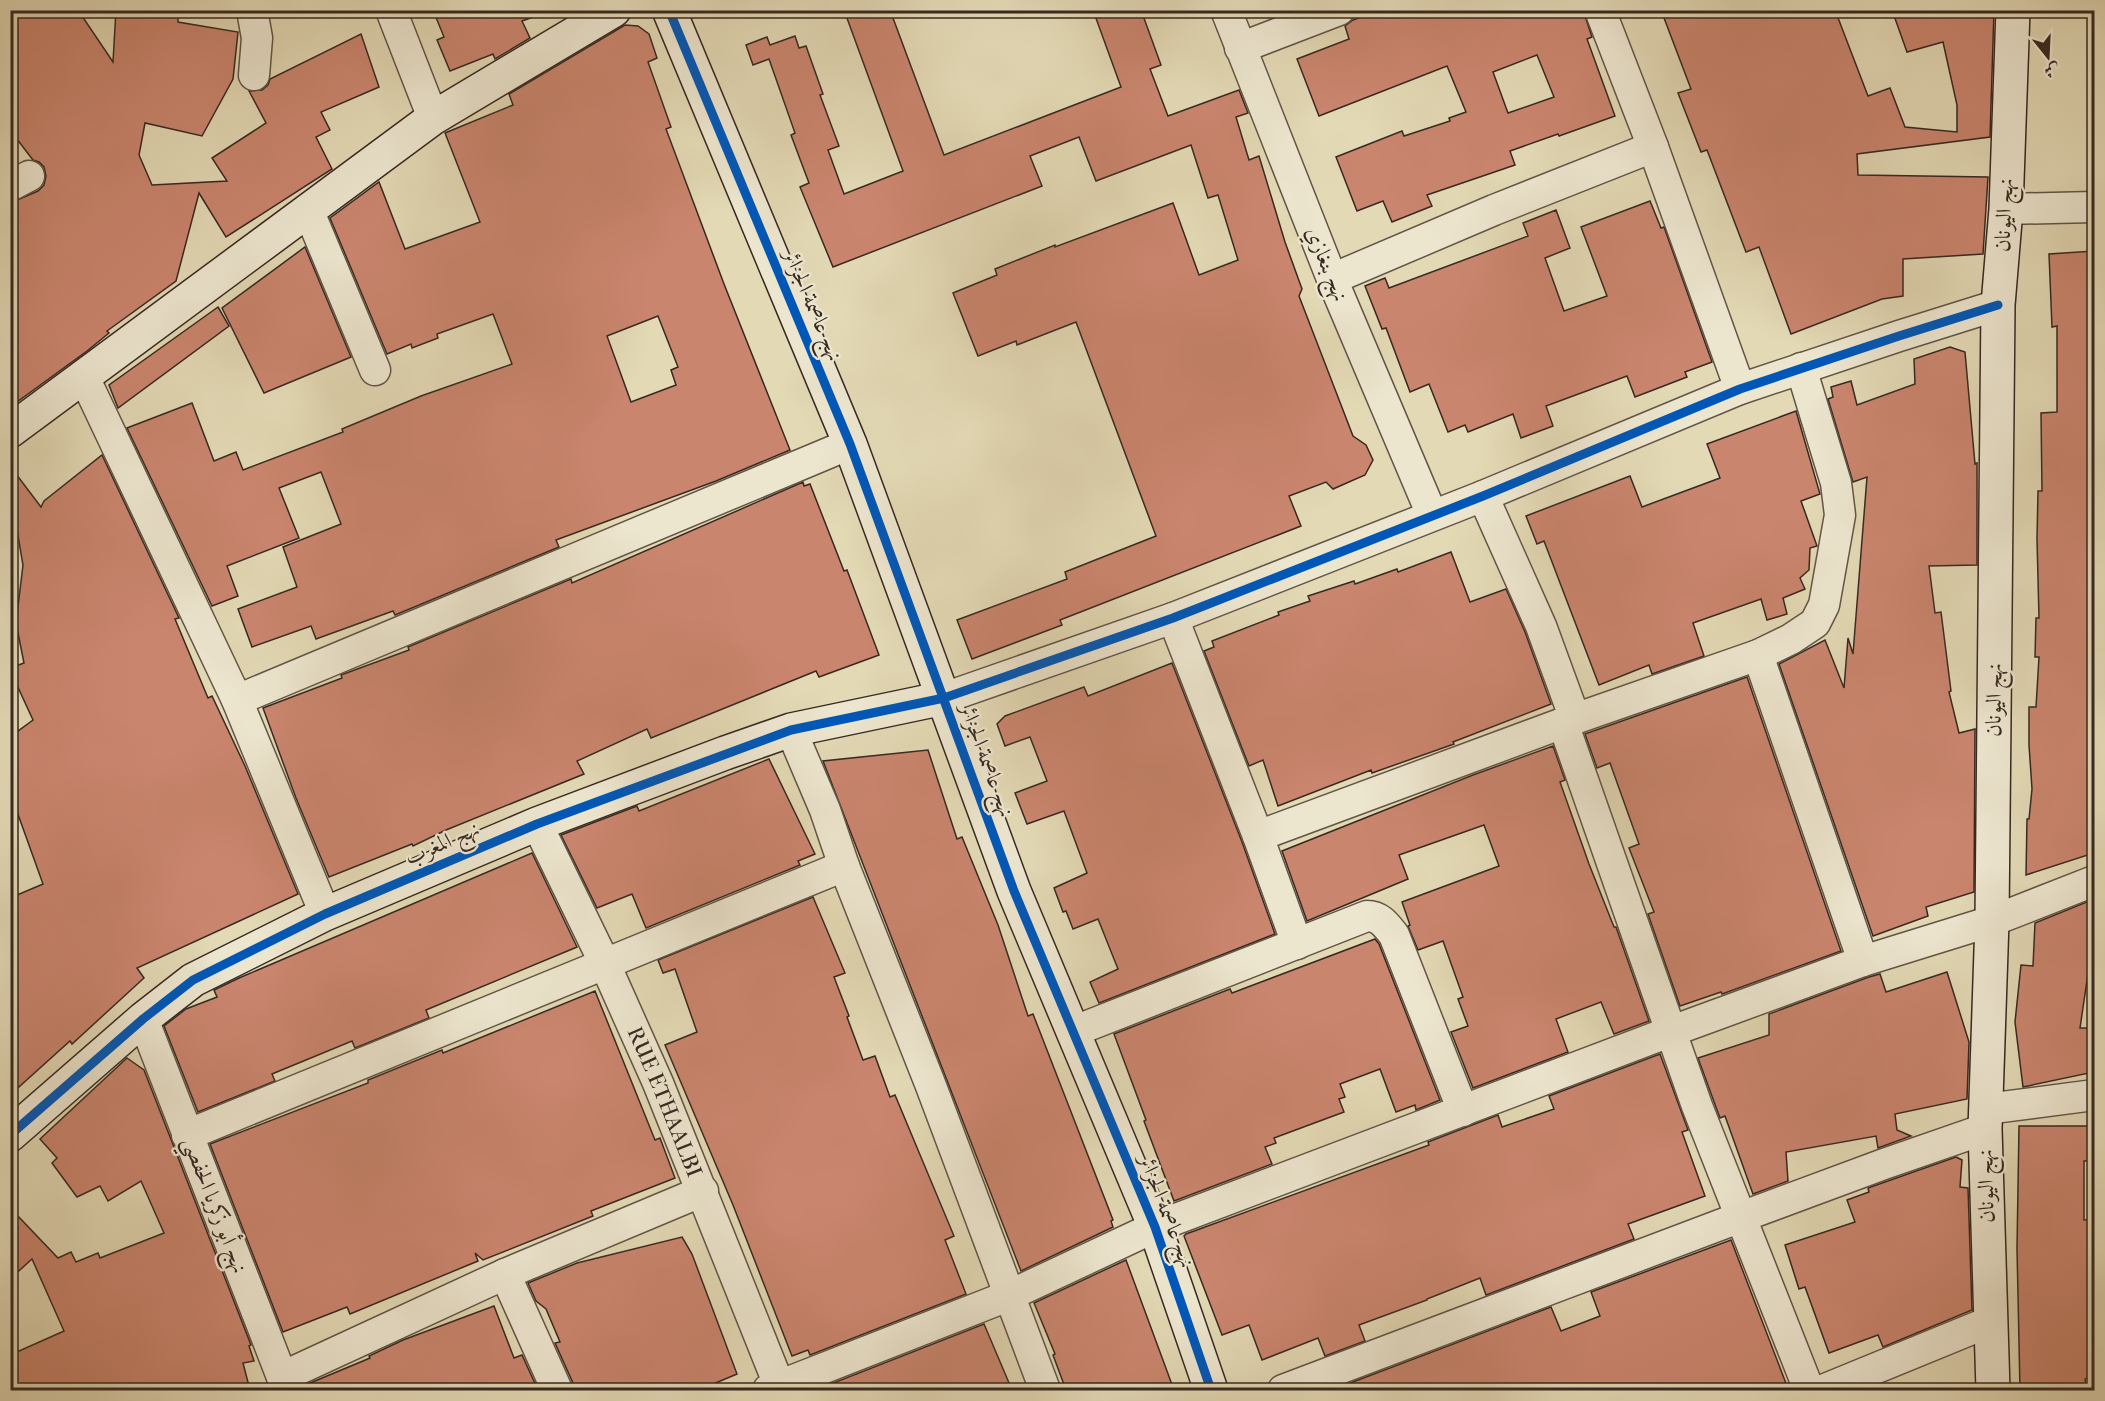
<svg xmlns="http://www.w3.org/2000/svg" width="2105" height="1401" font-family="'IM FELL French Canon',Amiri,serif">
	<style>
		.building { fill: #ca856e; stroke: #372922; stroke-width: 1.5; fill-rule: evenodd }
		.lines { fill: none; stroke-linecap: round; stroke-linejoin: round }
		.street-casing { stroke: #625547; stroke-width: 33 }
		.secondary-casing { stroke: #372922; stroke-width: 36 }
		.street { stroke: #ede6cf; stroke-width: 30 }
		.secondary { stroke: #ede6cf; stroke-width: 33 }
		.cycleway-casing { stroke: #ede6cf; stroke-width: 13 }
		.cycleway { stroke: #0057b8; stroke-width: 9 }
		.labels { text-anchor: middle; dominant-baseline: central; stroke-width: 4.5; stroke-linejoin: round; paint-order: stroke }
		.street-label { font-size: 22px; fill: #372922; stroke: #ede6cf }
	</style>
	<rect width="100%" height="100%" fill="#e3d9b5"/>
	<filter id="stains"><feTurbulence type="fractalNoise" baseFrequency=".00333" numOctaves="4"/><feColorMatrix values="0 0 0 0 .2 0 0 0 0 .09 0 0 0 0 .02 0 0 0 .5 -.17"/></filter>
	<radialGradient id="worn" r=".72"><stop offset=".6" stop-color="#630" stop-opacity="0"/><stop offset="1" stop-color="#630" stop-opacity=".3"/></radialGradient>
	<g class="building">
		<path d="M 10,10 L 78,10 L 113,62 L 116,10 L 178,10 L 178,22 L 238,32 L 233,79 L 202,136 L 145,123 L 139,155 L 152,185 L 227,181 L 212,158 L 266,123 L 249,91 L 262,90 L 268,85 L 270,79 L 361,34 L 379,87 L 321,112 L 330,130 L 316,137 L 332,169 L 226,237 L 199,193 L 176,281 L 107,331 L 109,333 L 87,351 L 10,407 L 10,203 L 38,191 L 44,185 L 46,176 L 44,167 L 39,162 L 33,160 L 10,130 Z"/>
		<path d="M 433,10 L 544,10 L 545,13 L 522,21 L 530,38 L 495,59 L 493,54 L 450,71 L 437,40 L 444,37 Z"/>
		<path d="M 844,10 L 890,10 L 944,155 L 1121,87 L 1093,10 L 1141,10 L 1161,65 L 1150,69 L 1168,116 L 1239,90 L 1248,113 L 1236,117 L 1249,160 L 1259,156 L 1285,242 L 1302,289 L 1299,296 L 1353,436 L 1366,445 L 1373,460 L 1365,475 L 1333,489 L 1326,482 L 1289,496 L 1301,526 L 1060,620 L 1062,625 L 972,659 L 957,620 L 1067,579 L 1065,572 L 1156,536 L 1076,322 L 1017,345 L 1016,341 L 978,356 L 953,293 L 997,275 L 995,269 L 1055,245 L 1055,247 L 1173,203 L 1199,275 L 1238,260 L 1218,195 L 1208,198 L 1191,145 L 1096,181 L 1079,137 L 1030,156 L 1042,186 L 833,267 L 800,187 L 809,183 L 791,135 L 795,133 L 769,59 L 753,65 L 746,45 L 767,37 L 770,45 L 795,36 L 799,48 L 806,46 L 823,94 L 820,95 L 839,146 L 828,150 L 844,194 L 903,171 Z"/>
		<path d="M 1379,10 L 1583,10 L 1592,37 L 1587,39 L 1615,116 L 1559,136 L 1558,134 L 1510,151 L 1515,165 L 1427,195 L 1432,206 L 1392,222 L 1383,201 L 1357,211 L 1336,157 L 1402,131 L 1404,136 L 1450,121 L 1449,118 L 1466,112 L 1447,66 L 1319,116 L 1297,59 L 1349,39 L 1345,26 L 1353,20 ZM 1537,55 L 1554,97 L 1508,113 L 1493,72 Z"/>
		<path d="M 1661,10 L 1835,10 L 1868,96 L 1890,88 L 1905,127 L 1957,132 L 1957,105 L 1943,42 L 1907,52 L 1892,10 L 1994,10 L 1990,137 L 1857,154 L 1858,175 L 1988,177 L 1983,254 L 1903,259 L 1903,296 L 1882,299 L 1791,334 L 1759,247 L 1746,252 L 1707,150 L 1701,152 L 1678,93 L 1691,89 Z"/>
		<path d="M 625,25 L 638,26 L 649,34 L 657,58 L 648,62 L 671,127 L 666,129 L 724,284 L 790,450 L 716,481 L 556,540 L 559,547 L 395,615 L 393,611 L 316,639 L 311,626 L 252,647 L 238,609 L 297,587 L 283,547 L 341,524 L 321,472 L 279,488 L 299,538 L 227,566 L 238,596 L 212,606 L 127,428 L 192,403 L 214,461 L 236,452 L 243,470 L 343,432 L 342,429 L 421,396 L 512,364 L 493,314 L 437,334 L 438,338 L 412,348 L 411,344 L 387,354 L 330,218 L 379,182 L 405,249 L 480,222 L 445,133 L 513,105 L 509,94 ZM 658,316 L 678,367 L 671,370 L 676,385 L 631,402 L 607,336 Z"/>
		<path d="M 1650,201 L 1661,228 L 1664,227 L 1712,362 L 1685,372 L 1687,377 L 1635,397 L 1627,376 L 1546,406 L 1553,426 L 1521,438 L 1513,414 L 1468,432 L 1465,425 L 1448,432 L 1429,384 L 1410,392 L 1386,328 L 1382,329 L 1365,286 L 1385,278 L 1389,288 L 1528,236 L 1523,223 L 1556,210 L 1570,248 L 1545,258 L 1564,311 L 1607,296 L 1581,227 Z"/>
		<path d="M 305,247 L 351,357 L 264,393 L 222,308 Z"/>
		<path d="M 2094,251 L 2094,285 L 2091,285 L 2094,346 L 2094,762 L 2090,764 L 2094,784 L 2094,853 L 2026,875 L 2027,819 L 2029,819 L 2032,789 L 2029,745 L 2029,707 L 2036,707 L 2039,657 L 2035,657 L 2036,618 L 2039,618 L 2037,539 L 2038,491 L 2042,491 L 2041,413 L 2057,412 L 2057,326 L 2052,327 L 2049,254 Z"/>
		<path d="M 218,307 L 229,326 L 118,408 L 109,385 Z"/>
		<path d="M 1950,347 L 1965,352 L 1975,464 L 1977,463 L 1977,565 L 1929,566 L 1935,613 L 1941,612 L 1951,691 L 1949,692 L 1959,733 L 1975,729 L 1974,892 L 1926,907 L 1928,916 L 1873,936 L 1779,664 L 1825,640 L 1844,688 L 1848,638 L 1853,654 L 1867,477 L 1853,482 L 1828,399 L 1833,397 L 1831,387 L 1851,381 L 1857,405 L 1915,384 L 1914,359 Z"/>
		<path d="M 1796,411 L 1820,494 L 1801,501 L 1817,546 L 1810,548 L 1809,570 L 1800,578 L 1805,589 L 1783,598 L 1787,614 L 1767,620 L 1761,599 L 1693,623 L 1704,656 L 1652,674 L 1649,665 L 1599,685 L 1544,541 L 1537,544 L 1526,516 L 1630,476 L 1642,507 L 1720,478 L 1707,444 Z"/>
		<path d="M 102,455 L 179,618 L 175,619 L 208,698 L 212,696 L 245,766 L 298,894 L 137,968 L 144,978 L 72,1044 L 70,1041 L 10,1095 L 10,898 L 43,884 L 10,792 L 10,737 L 33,720 L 10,670 L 10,668 L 24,663 L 16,623 L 23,565 L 10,489 L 10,466 L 41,507 L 44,501 Z"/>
		<path d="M 803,482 L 804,486 L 810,484 L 844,571 L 847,570 L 879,655 L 819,677 L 816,671 L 651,738 L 647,729 L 577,761 L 584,774 L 446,830 L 413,846 L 412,844 L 329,877 L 296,798 L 263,708 L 342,678 L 341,675 L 409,650 L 408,647 L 571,579 L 572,583 Z"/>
		<path d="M 1451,552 L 1470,602 L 1506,589 L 1525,632 L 1551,704 L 1453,742 L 1454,744 L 1372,773 L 1371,770 L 1278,806 L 1263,760 L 1249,766 L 1204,651 L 1214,647 L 1212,641 L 1279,615 L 1278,612 L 1310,601 L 1308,596 L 1354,581 L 1355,584 L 1397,569 L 1398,572 Z"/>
		<path d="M 1172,663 L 1242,842 L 1275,934 L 1099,1003 L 1090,982 L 1118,969 L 1098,919 L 1073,929 L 1066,911 L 1063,912 L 1054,888 L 1087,873 L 1064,811 L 1027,824 L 1015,793 L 1047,781 L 1030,737 L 1005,746 L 997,724 L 1005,716 L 1084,687 L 1088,696 Z"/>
		<path d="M 1747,677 L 1841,951 L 1722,994 L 1721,992 L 1680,1006 L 1648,914 L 1654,912 L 1629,848 L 1639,844 L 1610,763 L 1597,768 L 1585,734 Z"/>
		<path d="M 1553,746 L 1565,780 L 1560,782 L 1589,864 L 1614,927 L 1616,927 L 1649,1021 L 1614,1034 L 1601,1002 L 1556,1019 L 1568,1052 L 1473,1088 L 1451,1032 L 1468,1026 L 1458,999 L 1463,997 L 1443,941 L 1418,950 L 1408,926 L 1410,925 L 1402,902 L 1499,866 L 1484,825 L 1399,855 L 1408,879 L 1307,921 L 1282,851 L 1473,775 Z"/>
		<path d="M 928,750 L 957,839 L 962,837 L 998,925 L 1028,1016 L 1033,1014 L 1113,1220 L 1111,1221 L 1113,1227 L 1021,1271 L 823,761 Z"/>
		<path d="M 769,759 L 815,854 L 798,861 L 800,865 L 646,928 L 632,894 L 597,908 L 561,835 L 637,806 L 639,811 Z"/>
		<path d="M 532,853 L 577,947 L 426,1010 L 429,1018 L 355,1048 L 352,1041 L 272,1074 L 275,1081 L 198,1112 L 164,1026 L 186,1009 L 217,997 L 214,990 L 239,978 Z"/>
		<path d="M 813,897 L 845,973 L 834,977 L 849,1016 L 847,1017 L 863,1060 L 875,1056 L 890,1097 L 895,1095 L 954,1236 L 945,1240 L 966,1294 L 810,1355 L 808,1350 L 792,1356 L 733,1205 L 665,1045 L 697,1032 L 675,969 L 663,973 L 658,960 Z"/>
		<path d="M 2094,899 L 2094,960 L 2090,960 L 2080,1028 L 2094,1028 L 2094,1072 L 2023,1087 L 2015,1022 L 2021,965 L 2033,966 L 2035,923 Z"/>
		<path d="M 1375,939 L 1379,944 L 1440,1100 L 1416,1110 L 1415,1105 L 1396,1112 L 1380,1069 L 1340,1084 L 1345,1097 L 1339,1099 L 1344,1112 L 1274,1138 L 1276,1143 L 1265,1147 L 1272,1164 L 1174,1201 L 1144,1121 L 1146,1120 L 1114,1034 L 1230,989 L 1232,993 Z"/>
		<path d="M 1947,972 L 1969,1042 L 1967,1099 L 1895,1114 L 1897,1130 L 1911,1136 L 1878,1148 L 1876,1136 L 1786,1152 L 1788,1181 L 1753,1194 L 1725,1116 L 1720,1118 L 1698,1058 L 1769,1035 L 1769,1014 L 1869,977 L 1880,974 L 1886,992 Z"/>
		<path d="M 595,991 L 655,1140 L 660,1138 L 675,1178 L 591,1211 L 593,1216 L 483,1260 L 475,1253 L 478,1261 L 350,1314 L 347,1307 L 283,1332 L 210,1144 L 368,1083 L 368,1080 L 442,1050 L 443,1053 Z"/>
		<path d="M 1660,1054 L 1688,1130 L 1682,1132 L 1705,1196 L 1628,1224 L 1634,1239 L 1486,1295 L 1480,1278 L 1427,1299 L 1427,1300 L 1359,1325 L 1365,1341 L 1325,1356 L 1318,1338 L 1262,1360 L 1249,1325 L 1222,1335 L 1184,1236 L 1186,1234 L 1429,1145 L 1428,1142 L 1498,1115 L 1502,1127 L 1554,1109 L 1549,1096 Z"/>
		<path d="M 127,1058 L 144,1070 L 251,1345 L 249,1346 L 254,1361 L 243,1363 L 250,1390 L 10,1390 L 10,1355 L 64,1331 L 32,1259 L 10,1279 L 10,1236 L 18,1228 L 12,1215 L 15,1213 L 58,1258 L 71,1252 L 76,1262 L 98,1253 L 100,1258 L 164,1233 L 141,1181 L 108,1201 L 100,1186 L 77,1197 L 52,1163 L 57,1158 L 40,1139 Z"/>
		<path d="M 2019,1126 L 2094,1126 L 2094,1161 L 2084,1161 L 2084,1220 L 2094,1219 L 2094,1377 L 2085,1379 L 2087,1390 L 2020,1390 L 2017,1248 Z"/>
		<path d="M 1956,1157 L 1962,1160 L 1960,1187 L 1968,1188 L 1972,1310 L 1883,1347 L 1878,1335 L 1829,1353 L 1805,1287 L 1799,1289 L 1785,1245 L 1855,1222 L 1847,1200 L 1869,1192 L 1868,1188 Z"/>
		<path d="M 682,1237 L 692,1254 L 737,1374 L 699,1390 L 574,1390 L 573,1383 L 555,1343 L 560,1342 L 546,1309 L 536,1301 L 528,1283 L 577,1263 Z"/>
		<path d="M 1731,1240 L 1787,1386 L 1775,1390 L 1338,1390 L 1337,1388 L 1551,1307 L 1561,1331 L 1600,1316 L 1591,1292 Z"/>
		<path d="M 1126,1260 L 1174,1390 L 1066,1390 L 1053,1355 L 1055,1354 L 1034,1303 Z"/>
		<path d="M 494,1306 L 514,1358 L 522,1355 L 538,1390 L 304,1390 L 303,1386 L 370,1358 L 369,1356 L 403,1340 Z"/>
		<path d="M 984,1324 L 1012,1390 L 825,1390 L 823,1387 Z"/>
	</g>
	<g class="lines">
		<defs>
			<g id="street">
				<path d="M 252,10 L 257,38 L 254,75"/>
				<path d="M 391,10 L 433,118"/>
				<path d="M 1226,10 L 1332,279 L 1432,515"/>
				<path d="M 1600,10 L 1653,147 L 1740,389"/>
				<path d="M 1240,48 L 1339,10"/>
				<path d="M 10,186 L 29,176"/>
				<path d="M 2006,209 L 2094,207"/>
				<path d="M 309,212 L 375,370"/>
				<path d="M 1332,279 L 1494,210 L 1653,147"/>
				<path d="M 84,377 L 237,700 L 325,914"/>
				<path d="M 1483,496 L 1541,626 L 1575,719"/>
				<path d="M 1173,618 L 1258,836 L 1297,944"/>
				<path d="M 1758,655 L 1863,961"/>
				<path d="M 944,698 L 1173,618 L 1483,496 L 1740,389 L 1899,336 L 1998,305"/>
				<path d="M 237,700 L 850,444"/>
				<path d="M 1563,723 L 1697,1106 L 1809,1390"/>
				<path d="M 791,730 L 825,810 L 844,866 L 931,1086 L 1045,1390"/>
				<path id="s1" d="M 537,824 L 604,962 L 658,1083 L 779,1385"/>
				<path d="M 1258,836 L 1563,723 L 1758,655 L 1791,639 L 1815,623 L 1824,605 L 1840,515 L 1836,483 L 1801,368"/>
				<path d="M 143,1019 L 287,1390"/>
				<path d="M 1072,1032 L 1367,916 C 1380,916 1386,925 1394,935 L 1463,1111"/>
				<path d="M 1986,1109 L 2094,1095"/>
				<path d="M 187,1135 C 407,1047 625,954 844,866"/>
				<path d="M 505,1274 L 557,1390"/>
				<path d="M 282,1377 L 505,1274 L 703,1191"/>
				<path d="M 768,1390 L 1008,1296 L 1155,1227 L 1672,1031 L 1863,961 L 1992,921 L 2094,881"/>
				<path d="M 1283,1390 L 1741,1217 L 1884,1164 L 1985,1129"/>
				<path d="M 1823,1390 L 1989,1322"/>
			</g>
			<g id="secondary">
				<path d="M 669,10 L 850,444 L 1014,891 L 1155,1227 L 1211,1390"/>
				<path d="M 10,431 L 433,118 L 614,10"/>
				<path d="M 10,1135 L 143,1019 L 193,980 L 325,914 L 537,824 L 725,753 L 791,730 L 944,698"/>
				<path d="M 1993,1390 L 1985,1129 L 1992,921 L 1998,305 L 2006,209 L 2013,10"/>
			</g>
		</defs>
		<use href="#street" class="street-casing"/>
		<use href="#secondary" class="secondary-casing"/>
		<use href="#street" class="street"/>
		<use href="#secondary" class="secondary"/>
		<defs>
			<g id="cycleway">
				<path d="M 669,10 L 850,444 L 1014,891 L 1155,1227 L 1211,1390"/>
				<path d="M 10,1135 L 143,1019 L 193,980 L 325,914 L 537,824 L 791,730 L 944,698 L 1173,618 L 1483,496 L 1740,389 L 1899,336 L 1998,305"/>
			</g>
		</defs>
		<use href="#cycleway" class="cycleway-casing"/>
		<use href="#cycleway" class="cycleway"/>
	</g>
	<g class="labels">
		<g class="street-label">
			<text transform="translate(2004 215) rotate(-87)">نهج اليونان</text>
			<text transform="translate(1327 264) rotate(68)">نهج بنغازي</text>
			<text transform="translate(813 305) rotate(67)">نهج عاصمة الجزائر</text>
			<text transform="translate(1994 700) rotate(-89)">نهج اليونان</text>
			<text transform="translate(987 760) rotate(70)">نهج عاصمة الجزائر</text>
			<text transform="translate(442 843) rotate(-23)">نهج المغرب</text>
			<text stroke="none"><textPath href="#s1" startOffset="306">RUE ETHAALBI</textPath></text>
			<text transform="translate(1986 1186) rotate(-91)">نهج اليونان</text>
			<text transform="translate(215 1205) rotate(69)">نهج أبو زكريا الحفصي</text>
			<text transform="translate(1167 1211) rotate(69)">نهج عاصمة الجزائر</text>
		</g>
	</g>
	<rect width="2105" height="1401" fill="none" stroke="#e3d9b5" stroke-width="36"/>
	<rect x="12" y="12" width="2081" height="1377" fill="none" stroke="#372922" stroke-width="3"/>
	<rect x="18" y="18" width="2069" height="1365" fill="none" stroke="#372922" stroke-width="1.5"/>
	<g transform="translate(2048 57) rotate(162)" stroke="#ede6cf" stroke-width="4.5" paint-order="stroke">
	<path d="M0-4.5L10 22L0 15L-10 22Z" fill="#372922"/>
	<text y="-9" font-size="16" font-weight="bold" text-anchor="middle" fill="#372922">ش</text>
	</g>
	<rect width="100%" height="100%" filter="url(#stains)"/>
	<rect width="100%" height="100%" fill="url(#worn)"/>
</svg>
